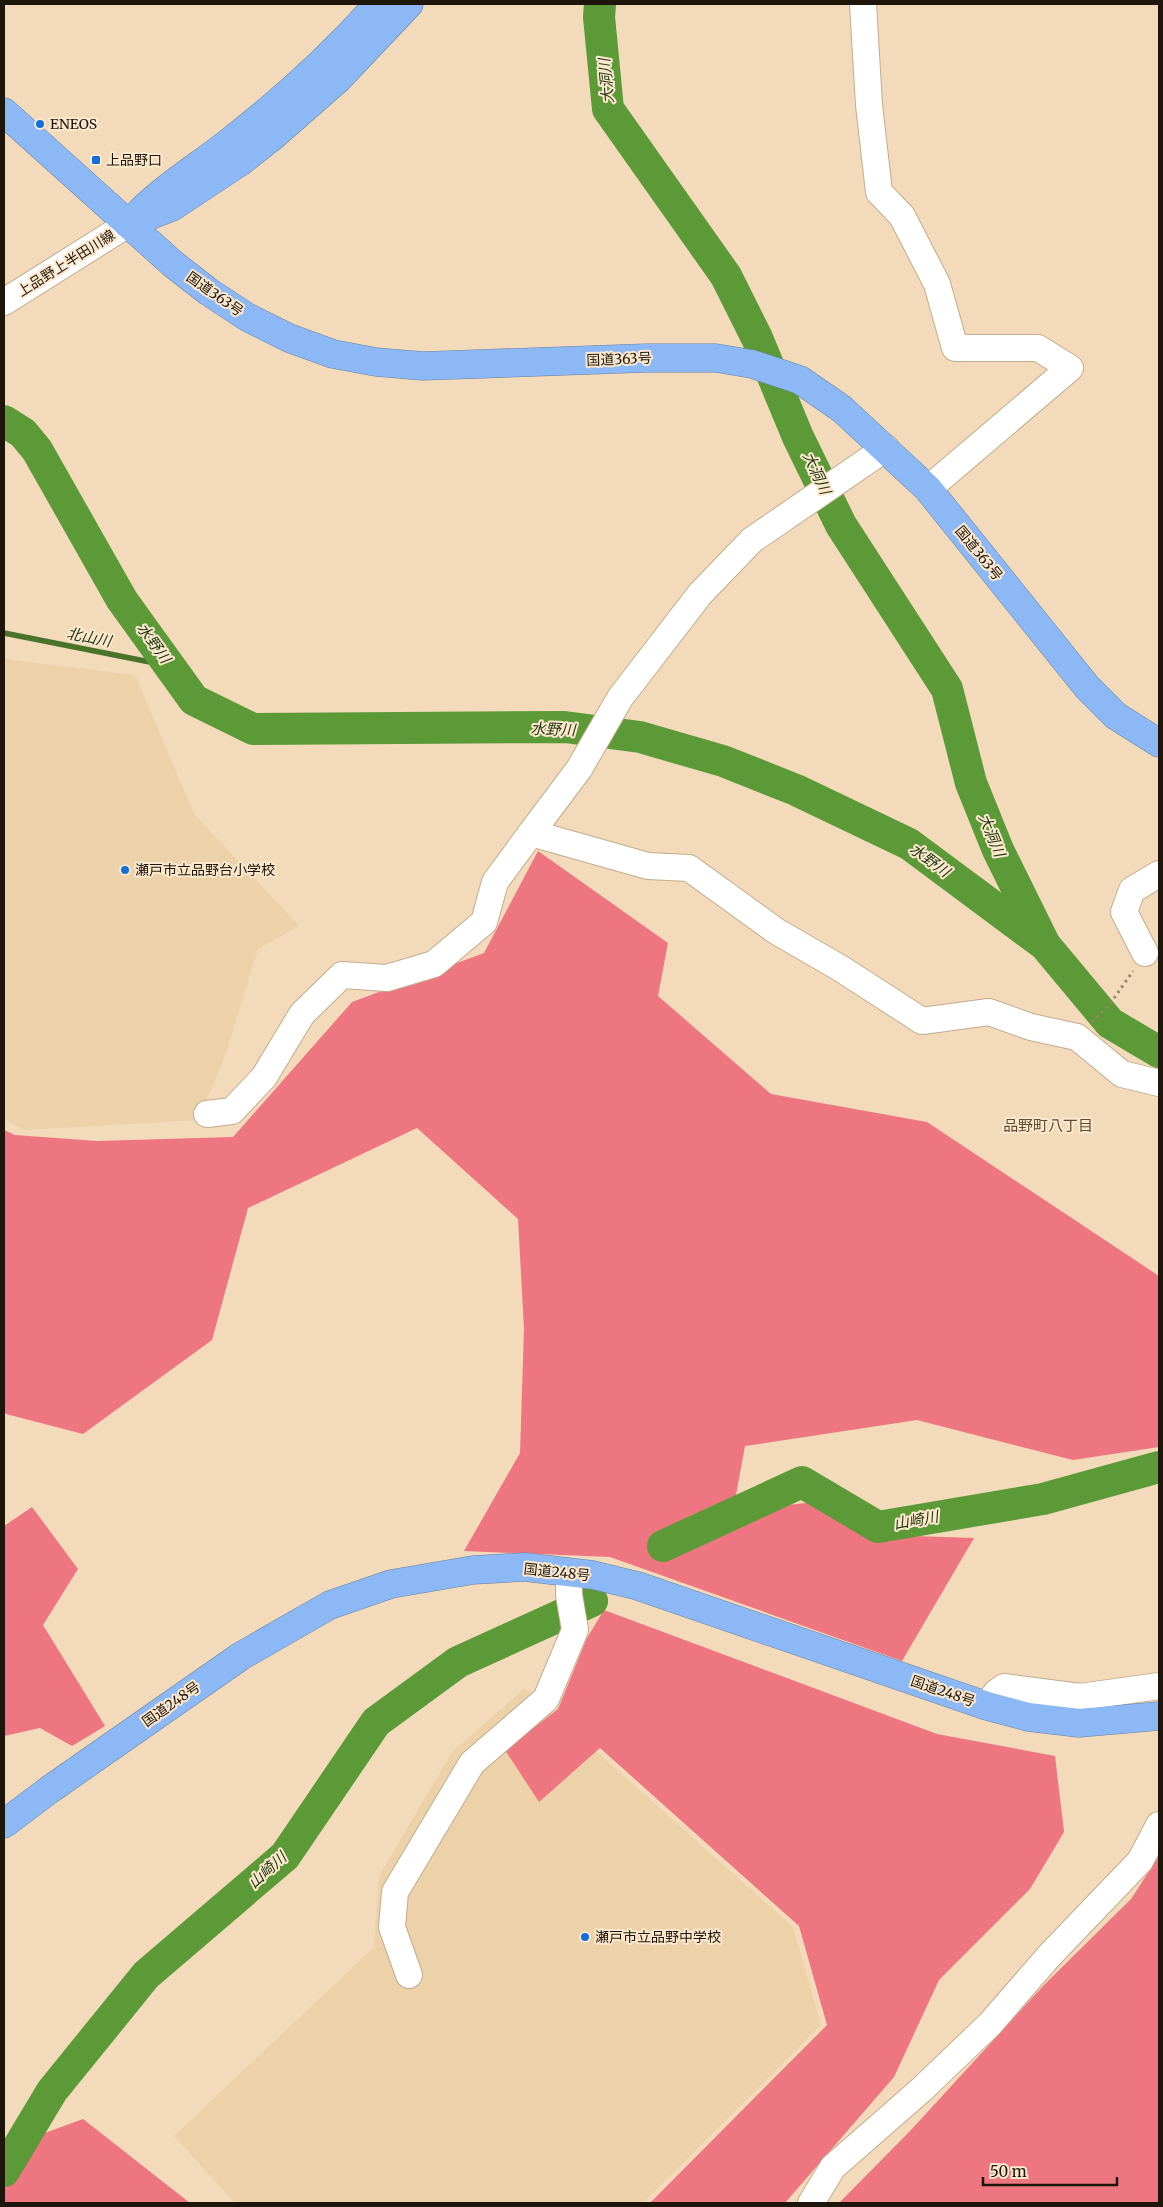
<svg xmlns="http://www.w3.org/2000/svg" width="1163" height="2207" font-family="Merriweather,'Noto Sans JP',serif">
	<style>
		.built { fill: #edd1a9 }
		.forest { fill: #ee7681 }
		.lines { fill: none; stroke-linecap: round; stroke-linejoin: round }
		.stream { stroke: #49722a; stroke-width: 5.5 }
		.river { stroke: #5b9a37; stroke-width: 32 }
		.minor-casing { stroke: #c3ac8c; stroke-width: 28 }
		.highway-casing { stroke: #6680a3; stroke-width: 29 }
		.path { stroke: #97866f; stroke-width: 3; stroke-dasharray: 2.5 4; stroke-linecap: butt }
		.minor { stroke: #fff; stroke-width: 26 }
		.highway { stroke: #8cb9f5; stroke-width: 28 }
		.poi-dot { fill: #1370d9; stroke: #fce8ce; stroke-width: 2 }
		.labels { text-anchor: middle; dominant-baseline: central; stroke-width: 4; stroke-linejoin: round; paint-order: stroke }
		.poi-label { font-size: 14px; fill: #1e160a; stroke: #fce8ce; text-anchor: start }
		.street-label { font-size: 14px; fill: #1e160a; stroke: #fce8ce }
		.water-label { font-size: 15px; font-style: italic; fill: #1c350d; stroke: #fce8ce }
		.neighbourhood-label { font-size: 15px; fill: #604c2f; stroke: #fce8ce }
	</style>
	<rect width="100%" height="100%" fill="#f2daba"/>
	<g class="built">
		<path d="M 4,659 L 135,675 L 194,814 L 299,926 L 258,949 L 224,1059 L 198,1120 L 24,1130 L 4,1119 Z"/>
		<path d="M 525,1688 L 793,1927 L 821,2025 L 643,2203 L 235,2203 L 174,2136 L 374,1947 L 379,1876 L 452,1752 Z"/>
	</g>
	<g class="forest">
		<path d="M 538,851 L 668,943 L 658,996 L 771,1094 L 927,1122 L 1159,1276 L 1159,1447 L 1073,1460 L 917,1420 L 745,1446 L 733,1511 L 815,1502 L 883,1535 L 974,1538 L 902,1661 L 610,1557 L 464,1551 L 520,1453 L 524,1329 L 518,1219 L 417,1128 L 248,1208 L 212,1340 L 83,1434 L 6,1414 L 4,1412 L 4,1130 L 15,1135 L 97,1141 L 233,1137 L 352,1002 L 484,953 Z"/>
		<path d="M 32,1507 L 78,1569 L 43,1625 L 105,1726 L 72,1746 L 40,1728 L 4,1736 L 4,1526 Z"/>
		<path d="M 604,1610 L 937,1734 L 1055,1756 L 1064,1832 L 1030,1889 L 939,1980 L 894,2077 L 785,2203 L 650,2203 L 827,2025 L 799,1926 L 600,1748 L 539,1802 L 505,1750 L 558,1709 L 587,1638 Z"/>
		<path d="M 1159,1856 L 1159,2203 L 839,2203 L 910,2131 L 1044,1985 L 1131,1899 Z"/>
		<path d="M 83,2119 L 190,2203 L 4,2203 L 4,2148 Z"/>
	</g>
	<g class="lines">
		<path class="stream" d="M 4,633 L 170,666"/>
		<g class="river">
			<path d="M 600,4 L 599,17 L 608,109 L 726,276 L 757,338 L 798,437 L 841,525 L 947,689 L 971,783 L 998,850 L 1043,941"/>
			<path d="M 4,421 L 23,433 L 37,450 L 122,600 L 194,700 L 253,729 L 565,727 L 640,737 L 723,761 L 796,790 L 909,844 L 1045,945 L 1110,1023 L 1159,1052"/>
			<path d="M 663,1546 L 802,1482 L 878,1527 L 1043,1499 L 1159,1467"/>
			<path d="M 4,2171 L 52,2091 L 146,1975 L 285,1856 L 376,1722 L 458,1662 L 592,1601"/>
		</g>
		<defs>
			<g id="minor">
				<path d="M 863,4 L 869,105 L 879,192 L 902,216 L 937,284 L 955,348 L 1038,348 L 1070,368 L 928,489"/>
				<path d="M 4,302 L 128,224"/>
				<path d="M 886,448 L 752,540 L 700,594 L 620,698 L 579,769 L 531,833 L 648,866 L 689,868 L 776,931 L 840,968 L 922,1021 L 989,1012 L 1031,1027 L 1077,1037 L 1122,1074 L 1159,1083"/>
				<path d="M 1145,953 L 1124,912 L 1132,890 L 1159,874"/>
				<path d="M 207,1114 L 232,1111 L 264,1077 L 302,1014 L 342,975 L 387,978 L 434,964 L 484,922 L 495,882 L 531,833"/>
				<path d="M 987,1706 L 996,1693 L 1004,1687 L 1080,1697 L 1159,1686"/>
				<path d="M 409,1975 L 392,1927 L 395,1892 L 472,1763 L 546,1699 L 575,1630 L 569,1595 L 569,1573"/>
				<path d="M 811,2203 L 833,2167 L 921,2090 L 990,2024 L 1049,1956 L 1140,1861 L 1159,1825"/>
			</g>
			<g id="highway">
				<path d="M 4,112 L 173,264 L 209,292 L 247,317 L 289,338 L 333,354 L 376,362 L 423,366 L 646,358 L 716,358 L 752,364 L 800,380 L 842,409 L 928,489 L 1087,687 L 1116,716 L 1159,743"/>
				<path d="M 141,211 C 167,185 199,166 228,143 C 282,101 333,55 378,4"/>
				<path d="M 128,224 L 172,207 L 240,162 L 273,136 L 338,79 L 409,4"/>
				<path d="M 4,1824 L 49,1790 L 241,1656 L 330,1605 L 391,1584 L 473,1570 L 525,1567 L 593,1575 L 638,1586 L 987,1706 L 1028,1717 L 1079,1723 L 1159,1716"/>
			</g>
		</defs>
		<use href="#minor" class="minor-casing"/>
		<use href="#highway" class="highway-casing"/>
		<path class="path" d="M 1092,1022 L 1110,1004 L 1133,971"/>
		<use href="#minor" class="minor"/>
		<use href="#highway" class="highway"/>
	</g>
	<g class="poi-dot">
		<circle cx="40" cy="124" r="5"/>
		<rect x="91" y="155" width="10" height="10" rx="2.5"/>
		<circle cx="125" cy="870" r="5"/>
		<circle cx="585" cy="1937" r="5"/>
	</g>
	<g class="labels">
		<g class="poi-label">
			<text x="50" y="124">ENEOS</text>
			<text x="106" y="160">上品野口</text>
			<text x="135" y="870">瀬戸市立品野台小学校</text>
			<text x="595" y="1937">瀬戸市立品野中学校</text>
		</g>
		<g class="street-label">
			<text transform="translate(66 263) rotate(-32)">上品野上半田川線</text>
			<text transform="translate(215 294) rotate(35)">国道363号</text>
			<text transform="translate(619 359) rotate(-2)">国道363号</text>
			<text transform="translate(979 553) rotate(51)">国道363号</text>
			<text transform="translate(557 1572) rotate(6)">国道248号</text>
			<text transform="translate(943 1691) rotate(19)">国道248号</text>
			<text transform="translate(171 1704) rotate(-35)">国道248号</text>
		</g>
		<g class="water-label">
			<text transform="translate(606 81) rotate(-95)">大洞川</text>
			<text transform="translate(817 473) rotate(65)">大洞川</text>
			<text transform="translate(89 637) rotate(11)">北山川</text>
			<text transform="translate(154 643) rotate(54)">水野川</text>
			<text transform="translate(553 729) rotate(2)">水野川</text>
			<text transform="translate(992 835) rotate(67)">大洞川</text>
			<text transform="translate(930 860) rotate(36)">水野川</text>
			<text transform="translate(916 1520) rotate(-10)">山崎川</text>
			<text transform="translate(267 1870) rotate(-42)">山崎川</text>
		</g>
		<g class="neighbourhood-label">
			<text x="1048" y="1125">品野町八丁目</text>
		</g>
	</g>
	<rect width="1163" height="2207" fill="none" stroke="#1e160a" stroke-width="10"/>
	<path d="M983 2177v8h134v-8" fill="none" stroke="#1e160a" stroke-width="2.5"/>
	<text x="990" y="2177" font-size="15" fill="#1e160a" stroke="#fce8ce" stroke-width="4" paint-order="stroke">50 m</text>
</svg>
